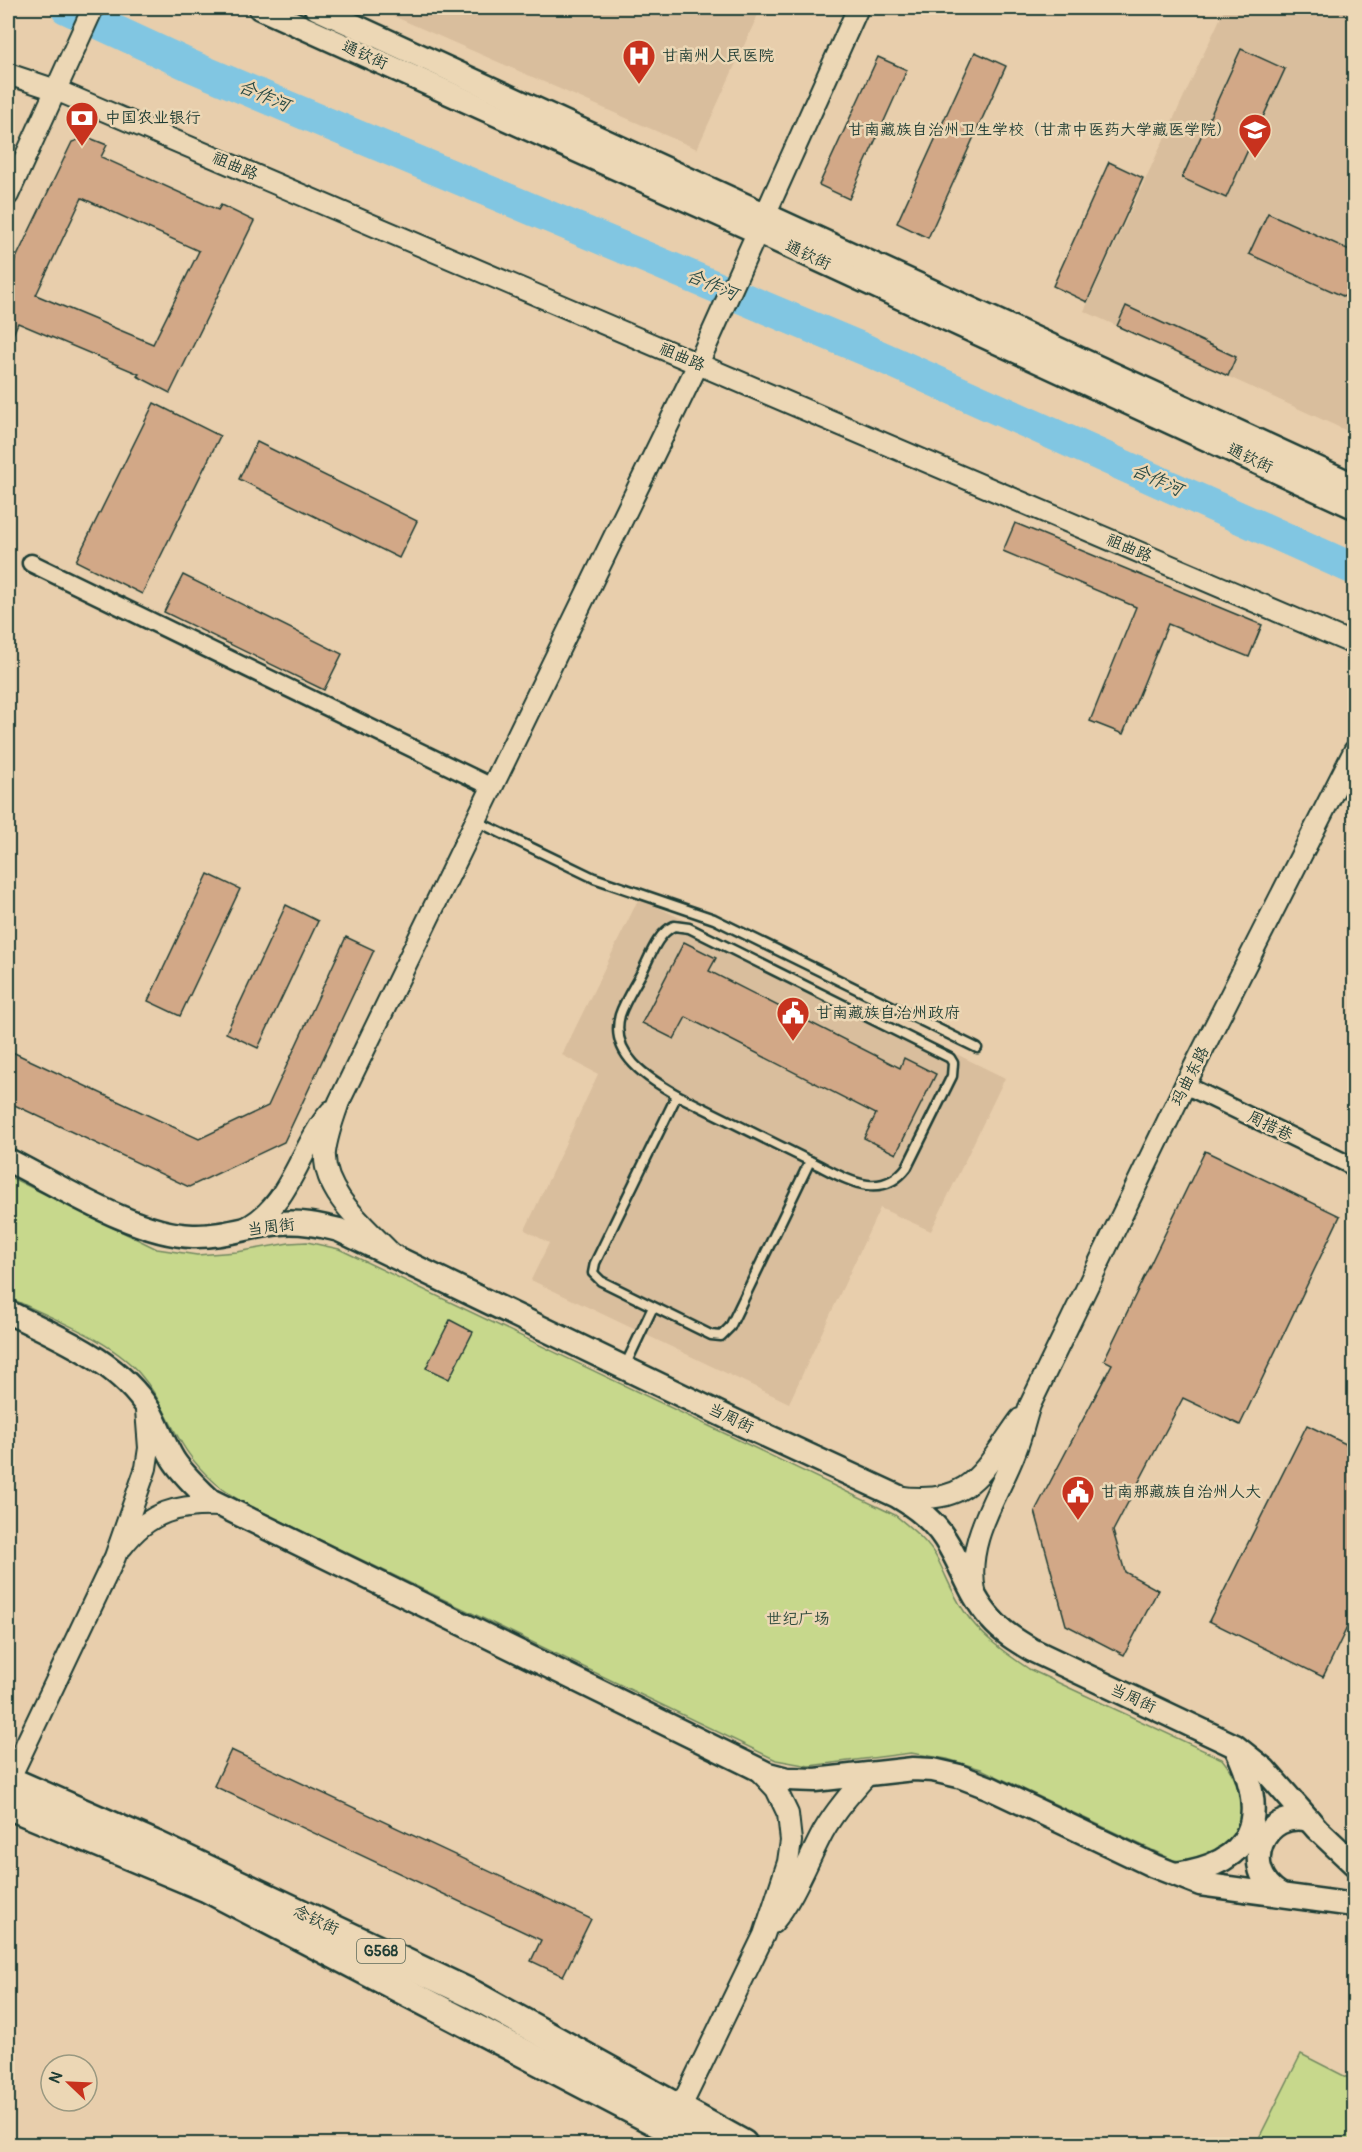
<svg xmlns="http://www.w3.org/2000/svg" width="1362" height="2152" font-family="Pangolin,'LXGW WenKai TC',sans-serif">
	<style>
		.built { fill: #d9be9d }
		.green { fill: #c7d88c; stroke: #738a60; stroke-width: 1.5 }
		.lines { fill: none; stroke-linecap: round; stroke-linejoin: round }
		.river { stroke: #81c6e2; stroke-width: 32 }
		.building { fill: #d2a887; stroke: #1f3d34; stroke-width: 1.5; fill-rule: evenodd }
		.service-casing { stroke: #1f3d34; stroke-width: 13 }
		.minor-casing { stroke: #1f3d34; stroke-width: 21 }
		.tertiary-casing { stroke: #1f3d34; stroke-width: 24 }
		.secondary-casing { stroke: #1f3d34; stroke-width: 27 }
		.trunk-casing { stroke: #1f3d34; stroke-width: 32 }
		.service { stroke: #ecd7b5; stroke-width: 8 }
		.minor { stroke: #ecd7b5; stroke-width: 16 }
		.tertiary { stroke: #ecd7b5; stroke-width: 20 }
		.secondary { stroke: #ecd7b5; stroke-width: 22 }
		.trunk { stroke: #ecd7b5; stroke-width: 27 }
		.labels { text-anchor: middle; dominant-baseline: central; stroke-width: 5; stroke-linejoin: round; paint-order: stroke }
		.shield { fill: #ecd7b5; stroke: #5c6b5b; stroke-width: 1.5 }
		.shield-label { font-size: 15px; font-weight: bold; fill: #1f3d34 }
		.street-label { font-size: 16px; fill: #1f3d34; stroke: #ecd7b5 }
		.poi-label { font-size: 16px; fill: #1f3d34; stroke: #ecd7b5; text-anchor: start }
		.park-label { font-size: 16px; fill: #304c3d; stroke: #ecd7b5 }
		.water-label { font-size: 18px; font-style: italic; fill: #294b45; stroke: #ecd7b5 }
	</style>
	<rect width="100%" height="100%" fill="#e8ceac"/>
	<filter id="ink" filterUnits="userSpaceOnUse"><feTurbulence type="fractalNoise" baseFrequency=".0167" numOctaves="2"/><feDisplacementMap in="SourceGraphic" scale="12" xChannelSelector="R" yChannelSelector="G"/><feConvolveMatrix kernelMatrix="1 2 1 2 8 2 1 2 1" color-interpolation-filters="sRGB"/></filter>
	<g filter="url(#ink)">
		<g class="built">
			<path d="M 375,8 L 761,8 L 697,149 Z"/>
			<path d="M 1225,8 L 1354,8 L 1354,434 L 1084,311 Z"/>
			<path d="M 639,898 L 1005,1078 L 931,1231 L 880,1208 L 789,1403 L 531,1280 L 549,1243 L 525,1230 L 598,1074 L 562,1055 Z"/>
		</g>
		<g class="green">
			<path d="M 8,1176 L 157,1249 L 197,1255 L 237,1252 L 289,1243 L 307,1242 L 339,1249 L 895,1515 C 911,1528 930,1543 939,1562 C 947,1578 953,1595 964,1611 C 980,1635 1005,1653 1029,1669 L 1222,1759 C 1261,1806 1238,1870 1173,1860 L 981,1769 L 947,1759 L 911,1753 L 809,1766 L 776,1760 L 242,1502 C 217,1487 196,1468 181,1442 C 168,1421 160,1398 144,1379 C 115,1340 50,1318 8,1297 Z"/>
			<path d="M 1301,2054 L 1354,2081 L 1354,2144 L 1256,2144 Z"/>
		</g>
		<g class="lines">
			<path class="river" d="M 66,8 L 191,66 L 866,350 L 1354,569"/>
		</g>
		<g class="building">
			<path d="M 1241,49 L 1285,69 L 1226,198 L 1182,178 Z"/>
			<path d="M 975,52 L 1006,66 L 928,238 L 897,223 Z"/>
			<path d="M 878,57 L 907,70 L 849,199 L 819,185 Z"/>
			<path d="M 87,137 L 107,145 L 101,157 L 218,210 L 221,205 L 254,221 L 170,393 L 137,376 L 139,374 L 18,323 L 8,346 L 8,275 L 72,142 ZM 82,198 L 199,251 L 153,344 L 36,295 Z"/>
			<path d="M 1109,162 L 1143,178 L 1087,302 L 1053,286 Z"/>
			<path d="M 1268,213 L 1354,252 L 1354,301 L 1249,254 Z"/>
			<path d="M 1126,306 L 1236,357 L 1228,376 L 1117,326 Z"/>
			<path d="M 154,403 L 220,436 L 142,594 L 76,561 Z"/>
			<path d="M 257,442 L 417,521 L 399,558 L 239,479 Z"/>
			<path d="M 1015,523 L 1262,625 L 1249,657 L 1168,624 L 1123,734 L 1090,721 L 1136,607 L 1003,551 Z"/>
			<path d="M 183,575 L 342,654 L 324,690 L 164,612 Z"/>
			<path d="M 208,874 L 240,889 L 180,1016 L 148,1001 Z"/>
			<path d="M 286,905 L 318,921 L 258,1048 L 226,1033 Z"/>
			<path d="M 346,937 L 374,950 L 284,1142 L 189,1187 L 8,1102 L 8,1050 L 199,1139 L 268,1106 Z"/>
			<path d="M 684,942 L 716,958 L 709,971 L 900,1068 L 904,1058 L 936,1074 L 896,1154 L 864,1138 L 876,1114 L 686,1017 L 674,1039 L 642,1023 Z"/>
			<path d="M 1205,1151 L 1340,1216 L 1240,1425 L 1183,1398 L 1113,1531 L 1125,1572 L 1158,1590 L 1124,1655 L 1066,1625 L 1035,1511 L 1112,1364 L 1104,1360 Z"/>
			<path d="M 450,1320 L 473,1332 L 449,1379 L 426,1368 Z"/>
			<path d="M 1307,1425 L 1354,1448 L 1354,1613 L 1323,1677 L 1209,1621 Z"/>
			<path d="M 231,1750 L 591,1919 L 563,1976 L 531,1961 L 541,1940 L 214,1786 Z"/>
		</g>
		<g class="lines">
			<defs>
				<g id="service">
					<path d="M 476,821 L 594,878 L 714,919 L 977,1048"/>
					<path d="M 677,1095 C 648,1078 609,1055 620,1015 C 625,1000 636,984 643,970 C 651,954 658,933 674,926 L 689,928 L 950,1058 L 953,1063 L 952,1076 L 907,1167 C 879,1204 842,1176 810,1161"/>
					<path d="M 677,1095 L 810,1161 L 730,1327 L 721,1336 L 711,1335 L 601,1281 L 593,1273 L 595,1263 Z"/>
					<path d="M 625,1366 L 653,1307"/>
				</g>
				<g id="minor">
					<path d="M 31,563 L 492,787"/>
					<path d="M 1185,1085 L 1354,1167"/>
				</g>
				<g id="tertiary">
					<path d="M 8,74 L 56,90 L 1354,644"/>
					<path d="M 8,195 L 93,8"/>
					<path d="M 245,1228 C 291,1206 299,1147 331,1111"/>
					<path d="M 390,1252 C 365,1226 322,1192 325,1152 C 327,1135 333,1119 339,1102 L 698,364 L 858,8"/>
					<path d="M 897,1496 C 971,1508 983,1470 1020,1419"/>
					<path d="M 122,1547 C 149,1511 179,1504 222,1506"/>
					<path d="M 975,1591 C 965,1539 999,1496 1016,1450 C 1022,1435 1025,1420 1030,1405 L 1185,1085 L 1354,751"/>
					<path d="M 8,1782 L 115,1557 L 146,1468 L 149,1448 L 146,1410"/>
					<path d="M 773,1923 C 795,1896 807,1862 823,1832 C 835,1811 850,1794 866,1776"/>
					<path d="M 674,2121 L 764,1935 L 788,1862 L 791,1841 L 788,1814 L 776,1789 L 759,1771"/>
				</g>
				<g id="secondary">
					<path d="M 260,8 L 758,232 L 1354,507"/>
					<path d="M 316,8 L 1354,485"/>
					<path d="M 8,1160 C 60,1186 136,1235 193,1236 C 223,1237 251,1226 280,1223 C 300,1221 319,1225 339,1230 L 741,1424 L 897,1496 C 916,1507 933,1520 945,1539 C 962,1565 970,1596 991,1619 C 1002,1632 1017,1641 1032,1650 L 1235,1746 L 1264,1769 L 1317,1829 L 1354,1864"/>
					<path d="M 8,1312 C 57,1337 118,1360 149,1410 C 158,1426 164,1444 173,1459 C 183,1475 197,1487 210,1500 L 768,1774 L 787,1779 L 815,1780 L 913,1769 L 933,1770 L 959,1776 L 990,1788 L 1154,1866 L 1200,1884 L 1354,1905"/>
					<path d="M 1176,1874 C 1254,1863 1269,1818 1237,1750"/>
					<path d="M 1280,1894 C 1238,1869 1264,1808 1309,1820"/>
				</g>
				<g id="trunk">
					<path d="M 8,1780 L 156,1845 L 474,1995 L 743,2144"/>
					<path d="M 8,1805 L 207,1888 L 698,2144"/>
				</g>
			</defs>
			<use href="#service" class="service-casing"/>
			<use href="#minor" class="minor-casing"/>
			<use href="#tertiary" class="tertiary-casing"/>
			<use href="#secondary" class="secondary-casing"/>
			<use href="#trunk" class="trunk-casing"/>
			<use href="#service" class="service"/>
			<use href="#minor" class="minor"/>
			<use href="#tertiary" class="tertiary"/>
			<use href="#secondary" class="secondary"/>
			<use href="#trunk" class="trunk"/>
		</g>
	</g>
	<defs>
		<symbol id="hospital-pin" viewBox="-11 -11 22 30"><path d="M0 17L-7.5 6A9.5 9.5 0 1 1 7.5 6Z" fill="#c8321e" stroke="#ecd7b5"/><path d="M-5-5h3v3.5h4V-5h3V5h-3V1.5h-4V5h-3Z" fill="#fff"/></symbol>
		<symbol id="bank-pin" viewBox="-11 -11 22 30"><path d="M0 17L-7.5 6A9.5 9.5 0 1 1 7.5 6Z" fill="#c8321e" stroke="#ecd7b5"/><path d="M-6-4H6V4H-6ZM0-2.3a2.3 2.3 0 1 0 0 4.6a2.3 2.3 0 1 0 0-4.6Z" fill="#fff"/></symbol>
		<symbol id="school-pin" viewBox="-11 -11 22 30"><path d="M0 17L-7.5 6A9.5 9.5 0 1 1 7.5 6Z" fill="#c8321e" stroke="#ecd7b5"/><path d="M0-5L7-2L0 1L-7-2ZM-4 1L0 2.5L4 1V4Q0 6-4 4Z" fill="#fff"/></symbol>
		<symbol id="civic-pin" viewBox="-11 -11 22 30"><path d="M0 17L-7.5 6A9.5 9.5 0 1 1 7.5 6Z" fill="#c8321e" stroke="#ecd7b5"/><path d="M-.6-6.5H3V-4.5H.6V-3L4-1V1h2V6H-6V1h2V-1L-.6-3ZM-1.2 2.5V6h2.4V2.5Z" fill="#fff"/></symbol>
	</defs>
	<g fill-rule="evenodd">
		<use href="#hospital-pin" x="620" y="37" width="38" height="52"/>
		<use href="#bank-pin" x="63" y="99" width="38" height="52"/>
		<use href="#school-pin" x="1236" y="111" width="38" height="52"/>
		<use href="#civic-pin" x="774" y="994" width="38" height="52"/>
		<use href="#civic-pin" x="1059" y="1473" width="38" height="52"/>
	</g>
	<g class="labels">
		<rect class="shield" x="357" y="1939" width="48" height="24" rx="4.5"/>
		<g class="shield-label">
			<text x="381" y="1951">G568</text>
		</g>
		<g class="street-label">
			<text transform="translate(365 55) rotate(24)">通钦街</text>
			<text transform="translate(235 166) rotate(23)">祖曲路</text>
			<text transform="translate(808 255) rotate(25)">通钦街</text>
			<text transform="translate(682 357) rotate(23)">祖曲路</text>
			<text transform="translate(1250 458) rotate(25)">通钦街</text>
			<text transform="translate(1129 548) rotate(23)">祖曲路</text>
			<text transform="translate(1190 1076) rotate(-63)">玛曲东路</text>
			<text transform="translate(1270 1126) rotate(26)">周措巷</text>
			<text transform="translate(271 1227) rotate(-7)">当周街</text>
			<text transform="translate(731 1418) rotate(26)">当周街</text>
			<text transform="translate(1133 1698) rotate(25)">当周街</text>
			<text transform="translate(316 1920) rotate(25)">念钦街</text>
		</g>
		<g class="poi-label">
			<text x="662" y="56">甘南州人民医院</text>
			<text x="105" y="118">中国农业银行</text>
			<text x="1232" y="130" text-anchor="end">甘南藏族自治州卫生学校（甘肃中医药大学藏医学院）</text>
			<text x="816" y="1013">甘南藏族自治州政府</text>
			<text x="1101" y="1492">甘南那藏族自治州人大</text>
		</g>
		<g class="park-label">
			<text x="798" y="1619">世纪广场</text>
		</g>
		<g class="water-label">
			<text transform="translate(264 96) rotate(23)">合作河</text>
			<text transform="translate(712 285) rotate(23)">合作河</text>
			<text transform="translate(1157 480) rotate(24)">合作河</text>
		</g>
	</g>
	<rect width="1362" height="2152" fill="none" stroke="#ecd7b5" stroke-width="30"/>
	<rect x="15" y="15" width="1332" height="2122" fill="none" stroke="#1f3d34" stroke-width="2" filter="url(#ink)"/>
	<g transform="translate(69 2083) rotate(293)"><circle r="28" fill="#ecd7b5" stroke="#9a9981" stroke-width="1.5"/>
	<path d="M0-4.5L10 22L0 15L-10 22Z" fill="#c8321e"/>
	<text y="-9" font-size="16" font-weight="bold" text-anchor="middle" fill="#1f3d34">N</text>
	</g>
</svg>
